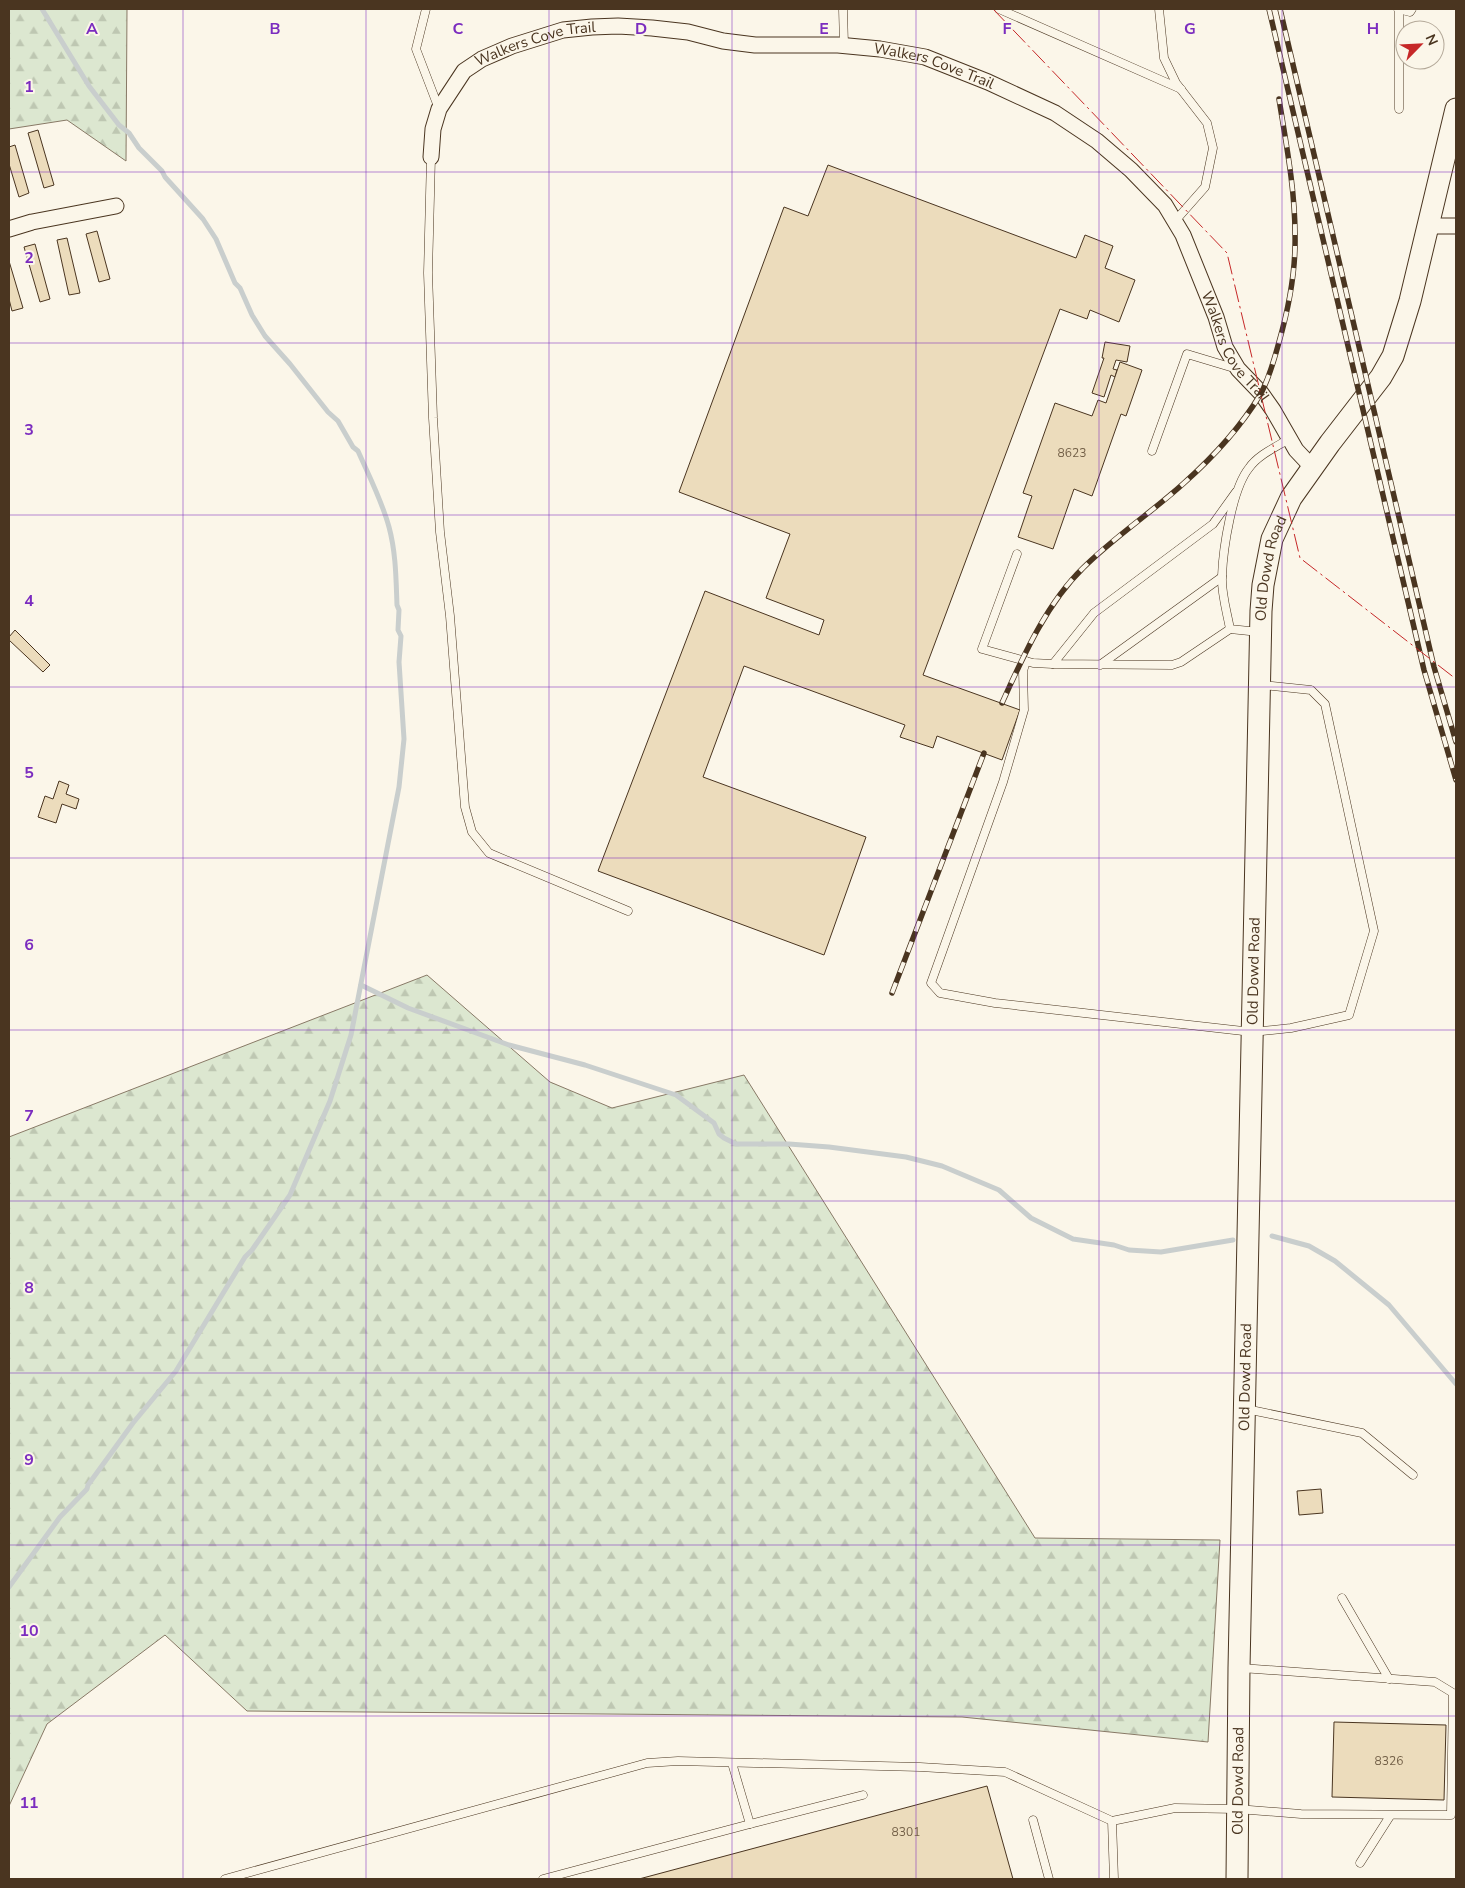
<svg xmlns="http://www.w3.org/2000/svg" width="1465" height="1888" font-family="'Nunito Sans',sans-serif">
	<style>
		.forest { fill: url(#forest-firs); stroke: #887966 }
		.lines { fill: none; stroke-linecap: round; stroke-linejoin: round }
		.stream { stroke: #c9cecd; stroke-width: 5 }
		.building { fill: #ecdcbc; stroke: #4a3520 }
		.lane-casing { stroke: #4a3520; stroke-width: 9 }
		.street-casing { stroke: #4a3520; stroke-width: 17 }
		.secondary-casing { stroke: #4a3520; stroke-width: 23 }
		.lane { stroke: #fbf6e9; stroke-width: 8 }
		.street { stroke: #fbf6e9; stroke-width: 15 }
		.secondary { stroke: #fbf6e9; stroke-width: 21 }
		.rail-casing { stroke: #4a3520; stroke-width: 5.5 }
		.rail { stroke: #fbf6e9; stroke-width: 4; stroke-dasharray: 11; stroke-linecap: butt }
		.power { stroke: #c62828; stroke-width: 1; stroke-dasharray: 18 4 2.5 4; stroke-linecap: butt }
		.grid { fill: none; stroke: #7b2cbf; stroke-width: 1; stroke-opacity: 0.55 }
		.labels { text-anchor: middle; dominant-baseline: central; stroke-width: 4; stroke-linejoin: round; paint-order: stroke }
		.number-label { font-size: 12px; fill: #725f47 }
		.street-label { font-size: 15px; fill: #4a3520; stroke: #fbf6e9 }
		.grid-label { font-size: 16px; text-anchor: middle; font-weight: bold; fill: #7b2cbf; stroke: #fbf6e9; stroke-width: 4; stroke-linejoin: round; paint-order: stroke }
	</style>
	<defs>
		<pattern id="forest-firs" width="22" height="20" patternUnits="userSpaceOnUse" patternTransform="scale(1.25)"><rect width="22" height="20" fill="#dce7d0"/><path d="M5 1l3.5 6h-7zM16 11l3.5 6h-7z" fill="#bec7b2"/></pattern>
	</defs>
	<rect width="100%" height="100%" fill="#fbf6e9"/>
	<g class="forest">
		<path d="M 9,9 L 127,9 L 126,161 L 67,120 L 9,129 Z"/>
		<path d="M 427,975 L 550,1082 L 612,1108 L 744,1075 L 1035,1538 L 1220,1540 L 1208,1742 L 962,1717 L 247,1711 L 165,1635 L 47,1724 L 9,1806 L 9,1137 Z"/>
	</g>
	<g class="lines">
		<g class="stream">
			<path d="M 361,985 L 408,1008 L 509,1045 L 585,1065 L 676,1095 L 714,1123 L 719,1134 L 724,1138 L 736,1144 L 789,1144 L 829,1147 L 906,1157 L 942,1166 L 999,1190 L 1031,1218 L 1073,1239 L 1114,1245 L 1129,1250 L 1161,1252 L 1233,1240"/>
			<path d="M 1272,1236 L 1309,1246 L 1335,1261 L 1389,1305 L 1456,1384"/>
			<path d="M 9,1587 L 60,1517 L 87,1489 L 88,1485 L 133,1423 L 176,1371 L 245,1257 L 252,1250 L 290,1195 L 330,1101 L 351,1035 L 399,787 L 404,739 L 399,662 L 401,636 L 398,630 L 399,610 L 397,605 C 396,579 396,553 389,527 C 382,501 369,476 358,451 L 353,447 L 338,421 L 328,412 L 290,364 L 265,336 L 252,315 L 240,288 L 235,283 L 216,239 L 203,219 L 165,177 L 162,171 L 139,148 L 129,133 L 119,125 L 89,86 L 42,9"/>
		</g>
	</g>
	<g class="building">
		<path d="M 38,130 L 54,185 L 44,188 L 28,133 Z"/>
		<path d="M 15,145 L 29,193 L 19,197 L 9,164 L 9,147 Z"/>
		<path d="M 828,165 L 1076,258 L 1085,235 L 1113,246 L 1105,268 L 1135,280 L 1119,322 L 1090,310 L 1087,319 L 1060,309 L 923,675 L 1020,710 L 1002,760 L 937,736 L 933,748 L 900,737 L 905,725 L 744,666 L 703,777 L 866,837 L 824,955 L 598,871 L 705,591 L 819,635 L 824,620 L 766,598 L 790,534 L 679,492 L 784,207 L 808,216 Z"/>
		<path d="M 97,231 L 110,279 L 99,282 L 86,234 Z"/>
		<path d="M 67,238 L 80,293 L 69,295 L 57,240 Z"/>
		<path d="M 35,244 L 50,299 L 40,302 L 24,247 Z"/>
		<path d="M 9,261 L 23,308 L 12,311 L 9,299 Z"/>
		<path d="M 1105,342 L 1130,346 L 1127,362 L 1116,360 L 1113,369 L 1117,370 L 1115,377 L 1111,375 L 1104,397 L 1092,393 L 1104,358 L 1102,358 Z"/>
		<path d="M 1120,362 L 1142,370 L 1126,416 L 1121,414 L 1092,496 L 1074,489 L 1053,549 L 1018,537 L 1032,496 L 1023,493 L 1055,403 L 1092,416 L 1098,400 L 1106,403 Z"/>
		<path d="M 15,630 L 50,665 L 43,672 L 9,640 L 9,637 Z"/>
		<path d="M 59,781 L 69,785 L 66,794 L 79,799 L 76,809 L 62,804 L 56,823 L 38,817 L 45,796 L 53,799 Z"/>
		<path d="M 1321,1489 L 1323,1513 L 1299,1515 L 1297,1491 Z"/>
		<path d="M 1334,1722 L 1446,1725 L 1444,1800 L 1332,1797 Z"/>
		<path d="M 987,1786 L 1013,1879 L 639,1879 Z"/>
	</g>
	<g class="lines">
		<defs>
			<g id="lane">
				<path d="M 426,9 L 416,49 L 439,109"/>
				<path d="M 843,9 L 844,45"/>
				<path d="M 999,9 L 1181,89"/>
				<path d="M 1159,9 L 1164,58 L 1176,83 L 1207,123 L 1213,148 L 1205,187 L 1175,221"/>
				<path d="M 1398,9 L 1410,12 L 1412,9"/>
				<path d="M 1399,109 L 1399,9"/>
				<path d="M 431,157 L 428,273 L 433,418 L 440,532 L 450,616 L 465,807 L 472,832 L 489,853 L 628,911"/>
				<path d="M 1152,451 L 1187,354 L 1237,369"/>
				<path d="M 1017,554 L 982,649 L 1033,663 L 1053,664"/>
				<path d="M 1230,629 L 1181,662 L 1172,665 L 1053,664 L 1094,613 L 1213,524 L 1236,492"/>
				<path d="M 1259,632 L 1230,629 C 1227,612 1221,593 1222,576 C 1223,549 1232,489 1249,468 C 1258,455 1276,447 1289,439"/>
				<path d="M 1026,661 L 1023,671 L 1024,710 L 1003,782 L 931,983 L 940,993 L 995,1003 L 1252,1032 L 1291,1028 L 1349,1015 L 1374,931 L 1325,704 L 1311,690 L 1262,685"/>
				<path d="M 1100,665 L 1222,577"/>
				<path d="M 1246,1409 L 1362,1433 L 1413,1475"/>
				<path d="M 1342,1598 L 1389,1679"/>
				<path d="M 1033,1820 L 1049,1879"/>
				<path d="M 1112,1821 L 1114,1879"/>
				<path d="M 750,1824 L 863,1795"/>
				<path d="M 1360,1863 L 1390,1816"/>
				<path d="M 225,1879 L 647,1763 L 678,1761 L 920,1767 L 1005,1772 L 1112,1821 L 1175,1808 L 1237,1809 L 1301,1814 L 1451,1815 L 1453,1693 L 1435,1682 L 1241,1668"/>
				<path d="M 543,1879 L 750,1824 L 732,1763"/>
			</g>
			<g id="street">
				<path id="s1" d="M 431,157 L 433,129 L 439,109 L 464,71 L 482,59 L 512,46 L 563,30 L 592,27 L 618,26 L 652,28 L 688,32 L 723,41 L 755,45 L 838,45 L 880,49 L 925,57 L 988,82 L 1055,113 L 1097,141 L 1131,170 L 1165,205 L 1183,235 L 1216,317 L 1225,347 L 1238,369 L 1261,393 L 1273,410 L 1296,450 L 1312,467"/>
				<path d="M 1428,226 L 1456,226"/>
				<path d="M 9,229 L 32,222 L 116,206"/>
			</g>
			<g id="secondary">
				<path id="s2" d="M 1237,1879 L 1239,1668 L 1261,611 L 1263,585 L 1272,539 L 1291,498 L 1330,443 L 1381,377 L 1393,356 L 1410,301 L 1456,109"/>
			</g>
		</defs>
		<use href="#lane" class="lane-casing"/>
		<use href="#street" class="street-casing"/>
		<use href="#secondary" class="secondary-casing"/>
		<use href="#lane" class="lane"/>
		<use href="#street" class="street"/>
		<use href="#secondary" class="secondary"/>
		<defs>
			<g id="rail">
				<path d="M 1269,9 L 1424,670 L 1456,780"/>
				<path d="M 1280,9 L 1434,667 L 1456,742"/>
				<path d="M 1002,703 C 1023,657 1046,604 1083,568 C 1114,537 1151,513 1184,483 C 1212,458 1240,428 1260,395 C 1268,381 1275,357 1279,342 C 1289,307 1296,270 1295,234 C 1295,189 1286,143 1279,99"/>
				<path d="M 892,993 L 984,753"/>
			</g>
		</defs>
		<use href="#rail" class="rail-casing"/>
		<use href="#rail" class="rail"/>
		<path class="power" d="M 993,9 L 1227,253 L 1300,558 L 1456,679"/>
	</g>
	<path class="grid" d="M 183,9 L 183,1879M 366,9 L 366,1879M 549,9 L 549,1879M 732,9 L 732,1879M 916,9 L 916,1879M 1099,9 L 1099,1879M 1282,9 L 1282,1879M 9,172 L 1456,172M 9,343 L 1456,343M 9,515 L 1456,515M 9,687 L 1456,687M 9,858 L 1456,858M 9,1030 L 1456,1030M 9,1201 L 1456,1201M 9,1373 L 1456,1373M 9,1545 L 1456,1545M 9,1716 L 1456,1716"/>
	<g class="labels">
		<g class="number-label">
			<text x="1072" y="453">8623</text>
			<text x="1389" y="1761">8326</text>
			<text x="906" y="1832">8301</text>
		</g>
		<g class="street-label">
			<text stroke="none"><textPath href="#s1" startOffset="172">Walkers Cove Trail</textPath></text>
			<text stroke="none"><textPath href="#s1" startOffset="578">Walkers Cove Trail</textPath></text>
			<text stroke="none"><textPath href="#s1" startOffset="1012">Walkers Cove Trail</textPath></text>
			<text stroke="none"><textPath href="#s2" startOffset="1312">Old Dowd Road</textPath></text>
			<text stroke="none"><textPath href="#s2" startOffset="908">Old Dowd Road</textPath></text>
			<text stroke="none"><textPath href="#s2" startOffset="502">Old Dowd Road</textPath></text>
			<text stroke="none"><textPath href="#s2" startOffset="98">Old Dowd Road</textPath></text>
		</g>
	</g>
	<g class="grid-label">
		<text x="92" y="34">A</text>
		<text x="275" y="34">B</text>
		<text x="458" y="34">C</text>
		<text x="641" y="34">D</text>
		<text x="824" y="34">E</text>
		<text x="1007" y="34">F</text>
		<text x="1190" y="34">G</text>
		<text x="1373" y="34">H</text>
		<text x="29" y="92">1</text>
		<text x="29" y="263">2</text>
		<text x="29" y="435">3</text>
		<text x="29" y="606">4</text>
		<text x="29" y="778">5</text>
		<text x="29" y="950">6</text>
		<text x="29" y="1121">7</text>
		<text x="29" y="1293">8</text>
		<text x="29" y="1465">9</text>
		<text x="29" y="1636">10</text>
		<text x="29" y="1808">11</text>
	</g>
	<rect width="1465" height="1888" fill="none" stroke="#4a3520" stroke-width="20"/>
	<g transform="translate(1420 45) rotate(66)"><circle r="24" fill="#fbf6e9" stroke="#b4a999"/>
	<path d="M0-4L9 19L0 12L-9 19Z" fill="#c62828"/>
	<text y="-8" font-size="14" font-weight="bold" text-anchor="middle" fill="#4a3520">N</text>
	</g>
</svg>
